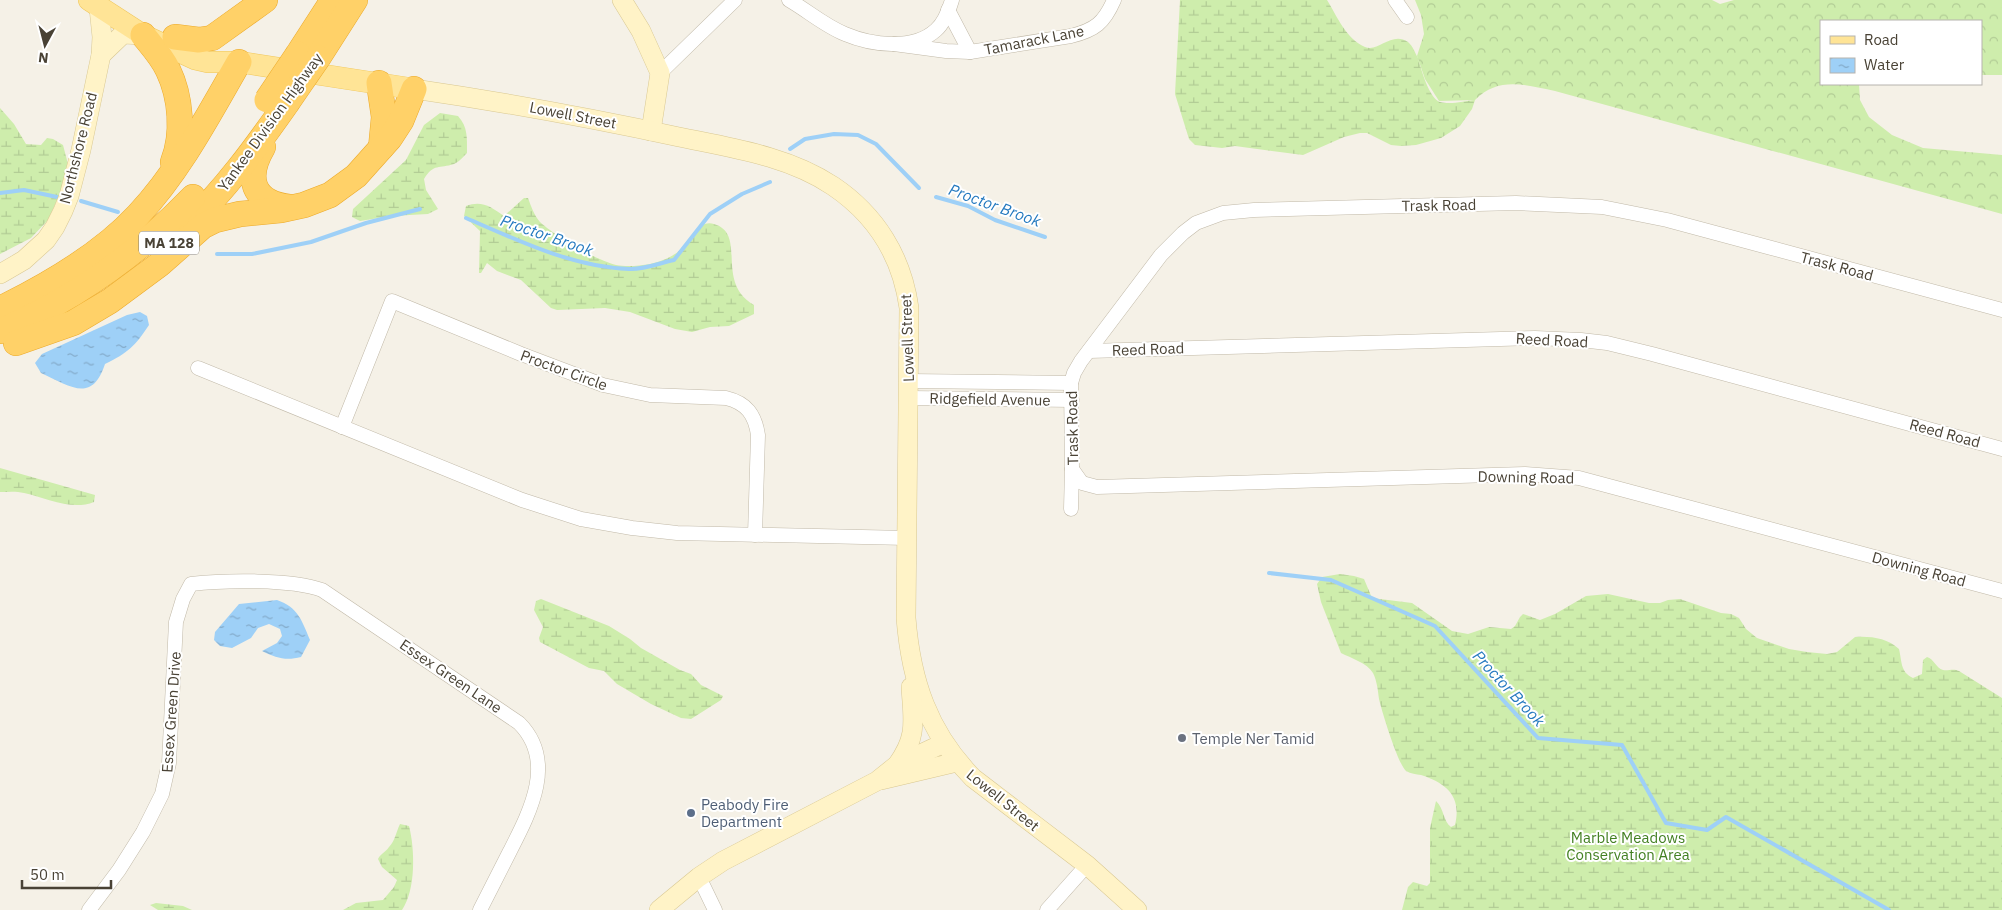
<svg xmlns="http://www.w3.org/2000/svg" width="2002" height="910" font-family="'IBM Plex Sans',sans-serif">
	<style>
		.forest { fill: url(#forest-crowns) }
		.wetland { fill: url(#wetland-marsh) }
		.water { fill: url(#water-ripples) }
		.lines { fill: none; stroke-linecap: round; stroke-linejoin: round }
		.stream { stroke: #9ed0f7; stroke-width: 4 }
		.street-casing { stroke: #c1b9a8; stroke-width: 15 }
		.secondary-casing { stroke: #d9c892; stroke-width: 20 }
		.primary-casing { stroke: #efc65b; stroke-width: 22 }
		.highway-casing { stroke: #ecaa2a; stroke-width: 26 }
		.street { stroke: #fff; stroke-width: 14 }
		.secondary { stroke: #fff3c7; stroke-width: 19 }
		.primary { stroke: #ffe496; stroke-width: 21 }
		.highway { stroke: #ffd168; stroke-width: 25 }
		.highway-bridge-casing { stroke: #ecaa2a; stroke-width: 26; stroke-linecap: butt }
		.highway-bridge { stroke: #ffd168; stroke-width: 25 }
		.worship-dot { fill: #6b7280; stroke: #fff; stroke-width: 2 }
		.service-dot { fill: #5c6f8a; stroke: #fff; stroke-width: 2 }
		.labels { text-anchor: middle; dominant-baseline: central; stroke-width: 4; stroke-linejoin: round; paint-order: stroke }
		.shield { fill: #fff; stroke: #807b72; stroke-width: 1 }
		.shield-label { font-size: 14px; font-weight: bold; fill: #494235 }
		.street-label { font-size: 15px; fill: #494235; stroke: #fff }
		.worship-label { font-size: 15px; fill: #5b616d; stroke: #fff; text-anchor: start }
		.service-label { font-size: 15px; fill: #4e5e75; stroke: #fff; text-anchor: start }
		.park-label { font-size: 15px; fill: #438022; stroke: #fff }
		.water-label { font-size: 16px; font-style: italic; fill: #2479bf; stroke: #fff }
	</style>
	<defs>
		<pattern id="forest-crowns" width="20" height="18" patternUnits="userSpaceOnUse" patternTransform="scale(1.25)"><rect width="20" height="18" fill="#ceedac"/><path d="M2 6a3 3 0 1 1 6 0M12 15a3 3 0 1 1 6 0" fill="none" stroke="#b2cc95"/></pattern>
		<pattern id="wetland-marsh" width="20" height="14" patternUnits="userSpaceOnUse" patternTransform="scale(1.25)"><rect width="20" height="14" fill="#ceedac"/><path d="M1 5h8M5 5V1M11 12h8M15 12V8" fill="none" stroke="#b2cc95"/></pattern>
		<pattern id="water-ripples" width="26" height="14" patternUnits="userSpaceOnUse" patternTransform="scale(1.25)"><rect width="26" height="14" fill="#9ed0f7"/><path d="M2 4q2-2 4 0t4 0M15 11q2-2 4 0t4 0" fill="none" stroke="#83aac9"/></pattern>
	</defs>
	<rect width="100%" height="100%" fill="#f5f1e7"/>
	<path class="forest" d="M 1415,0 L 1712,0 L 1720,4 L 1734,0 L 2002,0 L 2002,75 L 1981,75 L 1981,21 L 1821,21 L 1821,84 L 1859,84 L 1860,100 L 1869,117 L 1892,135 L 1923,148 L 2002,155 L 2002,214 L 1555,91 C 1526,85 1498,76 1475,100 L 1439,101 L 1425,79 L 1417,56 L 1424,34 L 1421,15 Z"/>
	<g class="wetland">
		<path d="M 1180,0 L 1327,0 C 1337,16 1346,39 1365,47 C 1378,53 1391,31 1408,42 C 1413,46 1415,53 1418,58 C 1421,69 1429,98 1440,102 C 1450,105 1465,101 1475,100 L 1472,109 L 1460,126 L 1441,138 L 1416,145 L 1401,146 L 1391,145 L 1367,133 L 1360,133 L 1344,137 L 1303,155 L 1235,146 L 1222,148 L 1195,145 L 1189,139 L 1175,94 Z"/>
		<path d="M 0,108 L 14,124 L 26,144 L 41,145 L 47,138 L 53,139 L 63,145 L 68,164 L 60,194 L 48,220 L 31,238 L 0,254 Z"/>
		<path d="M 440,113 L 458,116 C 468,127 467,138 467,153 C 463,157 459,162 454,164 C 439,169 434,163 424,179 L 426,190 L 438,209 L 428,214 L 391,216 L 360,221 L 352,217 L 353,209 L 406,160 L 424,125 Z"/>
		<path d="M 524,198 L 528,198 C 531,206 534,215 540,222 C 555,236 596,260 616,265 C 626,267 639,266 650,264 C 659,262 673,257 680,250 C 690,241 698,219 714,224 C 748,234 714,282 754,305 L 754,314 L 729,326 L 710,327 L 692,332 L 675,329 L 630,312 L 605,308 L 557,310 L 551,308 L 521,280 L 497,271 L 487,263 L 481,273 L 479,273 L 480,231 L 464,216 L 466,206 C 482,200 491,207 504,216 Z"/>
		<path d="M 0,468 L 95,495 L 94,502 C 71,511 47,498 24,493 C 16,491 8,492 0,492 Z"/>
		<path d="M 1340,574 L 1354,576 L 1364,579 L 1372,598 L 1412,603 L 1452,631 L 1468,634 L 1489,627 L 1511,629 L 1515,626 L 1520,617 L 1523,614 L 1540,620 L 1555,614 L 1586,596 L 1608,594 L 1649,603 L 1660,603 L 1668,600 L 1680,599 L 1721,613 L 1731,614 L 1739,618 L 1746,629 L 1757,638 L 1789,649 L 1807,652 L 1827,654 L 1837,652 L 1855,637 C 1871,636 1887,638 1899,649 C 1902,661 1900,672 1913,678 L 1922,674 L 1923,660 L 1927,657 C 1934,659 1936,668 1943,670 C 1949,671 1953,668 1959,671 L 2002,698 L 2002,910 L 1402,910 L 1408,887 L 1413,882 L 1427,886 L 1430,883 L 1430,828 L 1436,801 C 1444,808 1443,821 1451,827 L 1455,825 C 1462,796 1446,783 1421,775 C 1416,774 1411,774 1406,771 C 1398,764 1382,712 1379,699 C 1378,691 1377,681 1373,673 C 1367,663 1351,658 1341,653 L 1321,602 L 1317,584 L 1322,577 Z"/>
		<path d="M 541,599 L 609,626 L 630,639 L 641,648 L 680,670 L 691,674 L 701,685 L 723,696 L 721,700 L 691,719 L 681,718 L 651,704 L 617,684 L 604,671 L 589,668 L 540,642 L 539,638 L 543,627 L 534,610 L 536,601 Z"/>
		<path d="M 400,824 L 409,826 C 415,849 416,890 402,910 L 343,910 L 356,903 L 383,900 L 394,887 L 397,880 L 382,867 L 378,859 C 381,853 385,853 389,847 C 395,841 396,832 400,824 Z"/>
		<path d="M 156,903 L 183,906 L 192,910 L 158,910 L 150,905 Z"/>
	</g>
	<g class="water">
		<path d="M 140,312 L 147,316 L 149,325 C 135,346 128,353 105,364 C 92,404 70,386 41,373 L 35,363 L 42,354 L 127,315 Z"/>
		<path d="M 277,600 C 298,607 302,621 310,640 L 301,657 C 286,661 276,658 262,651 L 277,643 L 282,636 L 280,629 L 269,624 L 258,628 L 251,638 L 232,648 L 220,646 L 214,640 L 215,632 L 239,604 Z"/>
	</g>
	<g class="lines">
		<g class="stream">
			<path d="M 790,149 L 805,139 L 834,134 L 858,135 L 876,144 L 919,188"/>
			<path d="M 0,193 L 24,190 L 57,197"/>
			<path d="M 936,197 L 968,206 L 995,220 L 1045,237"/>
			<path d="M 81,201 L 118,212"/>
			<path d="M 466,218 C 517,240 572,267 629,269 C 643,270 660,263 674,260 L 710,214 L 742,194 L 770,182"/>
			<path d="M 217,254 L 252,254 L 311,242 L 366,223 L 420,209"/>
			<path d="M 1269,573 L 1331,580 L 1435,626 L 1538,738 L 1622,745 L 1666,823 L 1707,830 L 1726,817 L 1889,910"/>
		</g>
		<defs>
			<g id="street">
				<path d="M 789,0 C 808,11 825,26 845,34 C 871,45 913,51 936,30 C 944,23 949,10 952,0"/>
				<path d="M 1395,0 L 1407,17"/>
				<path d="M 948,10 L 970,52"/>
				<path d="M 894,44 L 946,51 L 970,52 L 1071,36 C 1095,30 1104,23 1114,0"/>
				<path d="M 660,73 L 735,0"/>
				<path d="M 1089,351 L 1535,338 L 1581,340 L 1607,343 L 1652,354 L 2002,449"/>
				<path d="M 198,368 L 522,500 L 581,519 L 632,528 L 677,533 L 907,538"/>
				<path d="M 909,381 L 1071,383"/>
				<path d="M 909,398 L 1072,400"/>
				<path d="M 342,427 L 392,301 L 521,354 L 603,385 L 650,395 L 726,398 C 747,403 755,415 758,435 L 755,535"/>
				<path d="M 1072,469 L 1082,483 L 1097,487 L 1525,474 L 1579,478 L 2002,591"/>
				<path d="M 1071,509 L 1072,469 L 1071,383 L 1074,373 L 1081,361 L 1161,255 L 1183,233 L 1196,223 L 1223,213 L 1254,210 L 1516,203 L 1602,207 L 1667,220 L 2002,310"/>
				<path d="M 699,877 L 715,910"/>
				<path d="M 89,910 L 119,870 L 143,832 L 162,794 L 169,763 L 176,622 L 183,599 L 191,584 C 225,580 291,579 322,590 L 519,723 C 557,761 530,812 510,851 C 500,871 490,890 480,910"/>
				<path d="M 1047,910 L 1087,865"/>
			</g>
			<g id="secondary">
				<path d="M 622,0 L 641,31 L 660,73 L 651,131"/>
				<path d="M 101,55 L 123,34 L 143,35"/>
				<path d="M 414,89 C 503,102 591,118 679,137 C 732,148 788,156 833,186 C 876,215 902,257 909,308 L 906,618 C 911,681 928,732 973,778 L 1087,865 L 1137,910"/>
				<path d="M 0,274 L 24,260 L 46,240 L 55,227 L 63,211 L 69,196 L 81,150 L 101,55 L 102,37 L 99,8"/>
				<path d="M 897,765 C 918,736 913,721 911,687"/>
				<path d="M 881,780 L 957,762"/>
				<path d="M 659,910 L 699,877 L 723,861 L 877,781 L 897,765 L 944,743"/>
			</g>
			<path id="primary" d="M 89,0 L 143,35 L 195,59 L 208,62 L 239,62 L 414,89"/>
			<g id="highway">
				<path d="M 143,35 C 152,46 162,57 168,70 C 181,97 184,134 173,162"/>
				<path d="M 175,37 L 199,40 L 212,38 L 265,0"/>
				<path d="M 298,54 L 333,0"/>
				<path d="M 318,58 L 355,0"/>
				<path d="M 379,83 L 384,117 L 381,148"/>
				<path d="M 263,147 C 245,178 252,202 289,207"/>
				<path d="M 186,227 C 225,190 256,147 287,103"/>
				<path d="M 0,309 C 49,285 101,255 138,215 C 180,170 209,114 239,62"/>
				<path d="M 0,331 C 73,300 138,254 193,197"/>
				<path d="M 16,343 L 73,323 L 110,301 L 160,264 L 203,226 L 215,220 L 240,214 L 281,210 L 304,205 L 330,195 L 356,176 L 390,138 L 401,121 L 414,89"/>
			</g>
		</defs>
		<use href="#street" class="street-casing"/>
		<use href="#secondary" class="secondary-casing"/>
		<use href="#primary" class="primary-casing"/>
		<use href="#highway" class="highway-casing"/>
		<use href="#street" class="street"/>
		<use href="#secondary" class="secondary"/>
		<use href="#primary" class="primary"/>
		<use href="#highway" class="highway"/>
		<defs>
			<g id="highway-bridge">
				<path d="M 267,100 L 298,54"/>
				<path d="M 287,103 L 318,58"/>
			</g>
		</defs>
		<use href="#highway-bridge" class="highway-bridge-casing"/>
		<use href="#highway-bridge" class="highway-bridge"/>
	</g>
	<circle class="worship-dot" cx="1182" cy="738" r="5"/>
	<circle class="service-dot" cx="691" cy="813" r="5"/>
	<g class="labels">
		<rect class="shield" x="139" y="231.5" width="60" height="23" rx="4"/>
		<g class="shield-label">
			<text x="169" y="243">MA 128</text>
		</g>
		<g class="street-label">
			<text transform="translate(1034 40) rotate(-11)">Tamarack Lane</text>
			<text transform="translate(573 115) rotate(11)">Lowell Street</text>
			<text transform="translate(270 122) rotate(-54)">Yankee Division Highway</text>
			<text transform="translate(78 148) rotate(-76)">Northshore Road</text>
			<text transform="translate(1439 205) rotate(-1)">Trask Road</text>
			<text transform="translate(1837 266) rotate(15)">Trask Road</text>
			<text transform="translate(907 338) rotate(-92)">Lowell Street</text>
			<text transform="translate(1552 340) rotate(3)">Reed Road</text>
			<text transform="translate(1148 349) rotate(-2)">Reed Road</text>
			<text transform="translate(564 370) rotate(20)">Proctor Circle</text>
			<text transform="translate(990 399) rotate(1)">Ridgefield Avenue</text>
			<text transform="translate(1072 428) rotate(-91)">Trask Road</text>
			<text transform="translate(1945 433) rotate(15)">Reed Road</text>
			<text transform="translate(1526 477) rotate(1)">Downing Road</text>
			<text transform="translate(1919 569) rotate(15)">Downing Road</text>
			<text transform="translate(451 676) rotate(34)">Essex Green Lane</text>
			<text transform="translate(171 712) rotate(-86)">Essex Green Drive</text>
			<text transform="translate(1003 800) rotate(39)">Lowell Street</text>
		</g>
		<g class="worship-label">
			<text x="1192" y="738">Temple Ner Tamid</text>
		</g>
		<g class="service-label">
			<text x="701" y="804">Peabody Fire<tspan x="701" dy="17">Department</tspan></text>
		</g>
		<g class="park-label">
			<text x="1628" y="837">Marble Meadows<tspan x="1628" dy="17">Conservation Area</tspan></text>
		</g>
		<g class="water-label">
			<text transform="translate(995 205) rotate(20)">Proctor Brook</text>
			<text transform="translate(547 235) rotate(19)">Proctor Brook</text>
			<text transform="translate(1509 688) rotate(47)">Proctor Brook</text>
		</g>
	</g>
	<rect x="1820" y="20" width="162" height="65" fill="#ffffff" stroke="#b6b3ae"/>
	<rect x="1830" y="36" width="25" height="8" fill="#ffe496" stroke="#b6b3ae"/>
	<text x="1864" y="45" font-size="15" fill="#494235">Road</text>
	<rect x="1830" y="58" width="25" height="15" fill="url(#water-ripples)" stroke="#b6b3ae"/>
	<text x="1864" y="70" font-size="15" fill="#494235">Water</text>
	<g transform="translate(45 45) rotate(187)" stroke="#ffffff" stroke-width="4" paint-order="stroke">
	<path d="M0-4L9 19L0 12L-9 19Z" fill="#494235"/>
	<text y="-8" font-size="14" font-weight="bold" text-anchor="middle" fill="#494235">N</text>
	</g>
	<path d="M22 880v8h89v-8" fill="none" stroke="#494235" stroke-width="2.5"/>
	<text x="30" y="880" font-size="15" fill="#494235" stroke="#ffffff" stroke-width="4" paint-order="stroke">50 m</text>
</svg>
